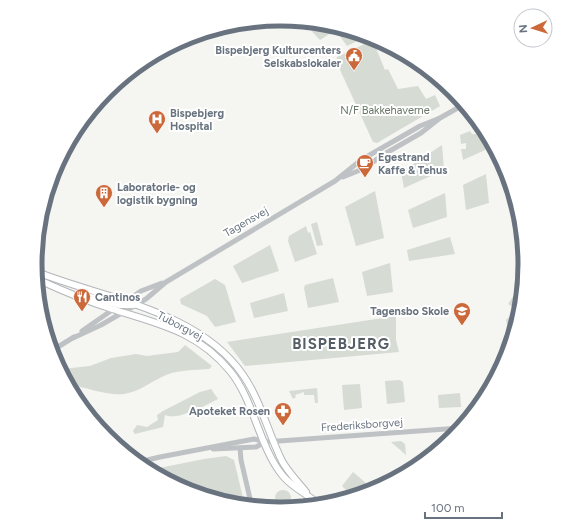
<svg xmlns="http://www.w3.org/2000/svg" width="561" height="528" font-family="Figtree,sans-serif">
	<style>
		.green { fill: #d6dbd4 }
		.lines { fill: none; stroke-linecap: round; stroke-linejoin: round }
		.major-casing { stroke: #b3b6b9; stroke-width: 8 }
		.minor { stroke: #bfc2c5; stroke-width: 5 }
		.major { stroke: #fff; stroke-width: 6 }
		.labels { text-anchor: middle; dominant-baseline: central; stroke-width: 4; stroke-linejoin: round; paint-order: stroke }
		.poi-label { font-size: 11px; font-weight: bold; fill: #68737f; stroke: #fff; text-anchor: start }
		.park-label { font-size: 11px; fill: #687766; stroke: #fff }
		.street-label { font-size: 11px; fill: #68737f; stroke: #fff }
		.district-label { font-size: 15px; font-weight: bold; letter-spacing: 1px; fill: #555d65; stroke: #fff }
		.rim { fill: none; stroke: #68737f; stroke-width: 5 }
	</style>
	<rect width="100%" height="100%" fill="#f5f5f2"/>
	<g class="green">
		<path d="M 305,24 L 368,36 L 347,46 L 337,32 L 331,33 L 320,40 Z"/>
		<path d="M 373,40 L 376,45 L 375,46 L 385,70 L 388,69 L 398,89 L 418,86 L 426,99 L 435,95 L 440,106 L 377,143 L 373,142 L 336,61 L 337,57 Z"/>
		<path d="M 470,131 L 472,134 L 483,134 L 484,136 L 485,150 L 463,160 L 461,149 L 466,149 L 466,143 L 461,144 L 460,135 Z"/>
		<path d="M 442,145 L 444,170 L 404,188 L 401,172 Z"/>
		<path d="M 486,174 L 489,203 L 466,210 L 463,185 Z"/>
		<path d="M 375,191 L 384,238 L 356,246 L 345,207 Z"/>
		<path d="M 445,193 L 447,217 L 413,228 L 408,210 Z"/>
		<path d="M 317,222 L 323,245 L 317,246 L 311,224 Z"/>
		<path d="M 306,226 L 308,233 L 310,232 L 317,254 L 295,262 L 288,241 L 289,236 Z"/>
		<path d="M 450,237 L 455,254 L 409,261 L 407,250 Z"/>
		<path d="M 270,245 L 279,271 L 242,283 L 233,266 Z"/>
		<path d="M 390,263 L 393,292 L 367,296 L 362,272 Z"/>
		<path d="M 333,278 L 339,302 L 308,308 L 304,288 L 305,285 Z"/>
		<path d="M 215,279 L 225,285 L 236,322 L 215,327 L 207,316 L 181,304 L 180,299 Z"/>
		<path d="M 520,286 L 521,287 L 516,309 L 508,304 Z"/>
		<path d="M 284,293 L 288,311 L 254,318 L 250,303 Z"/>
		<path d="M 396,316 L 396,340 L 399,352 L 245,366 L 227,342 Z"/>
		<path d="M 510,316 L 515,319 L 510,340 L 505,334 L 508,329 L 506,320 Z"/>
		<path d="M 185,345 L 212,366 L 209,369 C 195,370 179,370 166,375 C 152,381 139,392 124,394 C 109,396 87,388 72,385 L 61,368 L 62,369 L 90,366 L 111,358 L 136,354 L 147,356 L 178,352 Z"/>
		<path d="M 400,380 L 403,382 L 405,402 L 387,404 L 385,381 Z"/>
		<path d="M 360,384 L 362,408 L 344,410 L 342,385 Z"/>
		<path d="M 317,388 L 318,403 L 315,403 L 314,395 L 304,395 L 304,392 L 295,395 L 296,397 L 293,399 L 289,391 Z"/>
		<path d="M 211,389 L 218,399 C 206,405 178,421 165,415 L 163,427 L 135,434 L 133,431 L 137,425 L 147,427 L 158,420 L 157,415 L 163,411 L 200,392 Z"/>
		<path d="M 460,393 L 461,407 L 439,408 L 438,395 Z"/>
		<path d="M 401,441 L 405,444 L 406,455 L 391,442 Z"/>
		<path d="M 226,456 L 234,460 L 244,502 L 187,490 L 154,469 L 204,459 Z"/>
		<path d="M 353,472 L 374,490 L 351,495 L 342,486 Z"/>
		<circle cx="283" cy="498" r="8"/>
	</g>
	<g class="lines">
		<defs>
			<g id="major">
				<path d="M 37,272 C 105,299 198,310 243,375 C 261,401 268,433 282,461 C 288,472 298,482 306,492"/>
				<path d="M 39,280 C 63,291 87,301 112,309 C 159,324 197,331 230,371 C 254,400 259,447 283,476 C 292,487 305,493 316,502"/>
				<path d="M 79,294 L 120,305 L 134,305"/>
			</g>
		</defs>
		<use href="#major" class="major-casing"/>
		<g class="minor">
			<path d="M 343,177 L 365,168 L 381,156 L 421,133 L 440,118 L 463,105"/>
			<path d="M 123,303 L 141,291 L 162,283"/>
			<path d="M 82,331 L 115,308"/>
			<path d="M 73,338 L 101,325 L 146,299 L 166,282 L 335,181 L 361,160 L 420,126 L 440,118"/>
			<path d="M 53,350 L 74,337"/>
			<path d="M 240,448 L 241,460 L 251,503"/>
			<path d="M 213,449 L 256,447 L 265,442"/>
			<path d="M 143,461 L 160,457 L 254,439 L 265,442 L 460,428"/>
		</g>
		<use href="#major" class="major"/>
	</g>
	<defs>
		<symbol id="civic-pin" viewBox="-11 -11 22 30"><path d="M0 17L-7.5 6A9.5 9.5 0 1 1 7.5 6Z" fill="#cc693b" stroke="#fff"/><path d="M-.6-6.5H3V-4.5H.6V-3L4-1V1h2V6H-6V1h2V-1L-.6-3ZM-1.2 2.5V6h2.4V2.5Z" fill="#fff"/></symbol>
		<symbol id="hospital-pin" viewBox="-11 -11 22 30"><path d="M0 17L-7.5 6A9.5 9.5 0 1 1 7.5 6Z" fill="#cc693b" stroke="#fff"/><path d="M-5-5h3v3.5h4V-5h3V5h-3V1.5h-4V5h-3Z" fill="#fff"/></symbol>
		<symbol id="cafe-pin" viewBox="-11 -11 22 30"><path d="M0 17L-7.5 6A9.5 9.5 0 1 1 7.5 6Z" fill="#cc693b" stroke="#fff"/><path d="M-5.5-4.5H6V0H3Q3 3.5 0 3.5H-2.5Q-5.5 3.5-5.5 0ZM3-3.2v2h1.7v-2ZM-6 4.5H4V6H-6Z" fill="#fff"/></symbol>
		<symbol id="building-pin" viewBox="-11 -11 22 30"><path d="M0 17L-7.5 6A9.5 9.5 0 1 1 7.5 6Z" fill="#cc693b" stroke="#fff"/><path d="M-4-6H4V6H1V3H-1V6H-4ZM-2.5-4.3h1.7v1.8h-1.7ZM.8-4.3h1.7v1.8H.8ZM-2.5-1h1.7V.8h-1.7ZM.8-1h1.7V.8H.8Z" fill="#fff"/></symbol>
		<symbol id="restaurant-pin" viewBox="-11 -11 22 30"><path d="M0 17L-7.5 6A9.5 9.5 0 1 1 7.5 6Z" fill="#cc693b" stroke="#fff"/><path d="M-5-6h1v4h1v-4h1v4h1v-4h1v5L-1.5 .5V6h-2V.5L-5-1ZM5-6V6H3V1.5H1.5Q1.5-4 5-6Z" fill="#fff"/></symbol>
		<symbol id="school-pin" viewBox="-11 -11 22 30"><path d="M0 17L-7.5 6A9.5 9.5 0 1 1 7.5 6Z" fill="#cc693b" stroke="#fff"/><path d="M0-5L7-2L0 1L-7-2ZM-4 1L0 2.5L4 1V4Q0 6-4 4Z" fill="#fff"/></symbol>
		<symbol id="pharmacy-pin" viewBox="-11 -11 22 30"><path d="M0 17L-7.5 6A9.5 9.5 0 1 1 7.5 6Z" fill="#cc693b" stroke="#fff"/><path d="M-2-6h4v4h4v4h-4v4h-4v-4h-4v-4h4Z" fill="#fff"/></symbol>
	</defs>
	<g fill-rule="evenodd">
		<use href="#civic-pin" x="344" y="46" width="20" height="27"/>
		<use href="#hospital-pin" x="147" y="109" width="20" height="27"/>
		<use href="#cafe-pin" x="355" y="153" width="20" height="27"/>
		<use href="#building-pin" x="94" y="183" width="20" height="27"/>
		<use href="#restaurant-pin" x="72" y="287" width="20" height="27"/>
		<use href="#school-pin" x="452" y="301" width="20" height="27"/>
		<use href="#pharmacy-pin" x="273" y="401" width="20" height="27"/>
	</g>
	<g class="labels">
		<g class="poi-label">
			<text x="341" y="50" text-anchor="end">Bispebjerg Kulturcenters<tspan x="341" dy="13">Selskabslokaler</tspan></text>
			<text x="170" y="113">Bispebjerg<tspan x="170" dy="13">Hospital</tspan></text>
			<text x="378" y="157">Egestrand<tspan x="378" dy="13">Kaffe &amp; Tehus</tspan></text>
			<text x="117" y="187">Laboratorie- og<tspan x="117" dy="13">logistik bygning</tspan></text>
			<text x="95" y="297">Cantinos</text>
			<text x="449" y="311" text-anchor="end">Tagensbo Skole</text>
			<text x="270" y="411" text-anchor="end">Apoteket Rosen</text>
		</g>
		<g class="park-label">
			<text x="385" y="110">N/F Bakkehaverne</text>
		</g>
		<g class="street-label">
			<text transform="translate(246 222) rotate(-30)">Tagensvej</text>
			<text transform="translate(180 326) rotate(28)">Tuborgvej</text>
			<text transform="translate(362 425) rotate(-4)">Frederiksborgvej</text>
		</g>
		<g class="district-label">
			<text x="341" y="344">BISPEBJERG</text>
		</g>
	</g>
	<path d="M0 0H561V528H0ZM42 264a238 238 0 1 1 476 0a238 238 0 1 1-476 0Z" fill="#fff" fill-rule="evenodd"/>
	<path class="rim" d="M42 264a238 238 0 1 1 476 0a238 238 0 1 1-476 0Z"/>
	<g transform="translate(533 28) rotate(266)"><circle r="19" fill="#ffffff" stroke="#c3c7cc"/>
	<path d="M0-3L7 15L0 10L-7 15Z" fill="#cc693b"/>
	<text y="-6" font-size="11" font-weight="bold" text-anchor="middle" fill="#68737f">N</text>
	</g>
	<path d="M425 512v6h77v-6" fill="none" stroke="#68737f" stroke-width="2"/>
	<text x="431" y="512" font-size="12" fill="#68737f" stroke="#ffffff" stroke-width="3" paint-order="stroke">100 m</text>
</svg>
